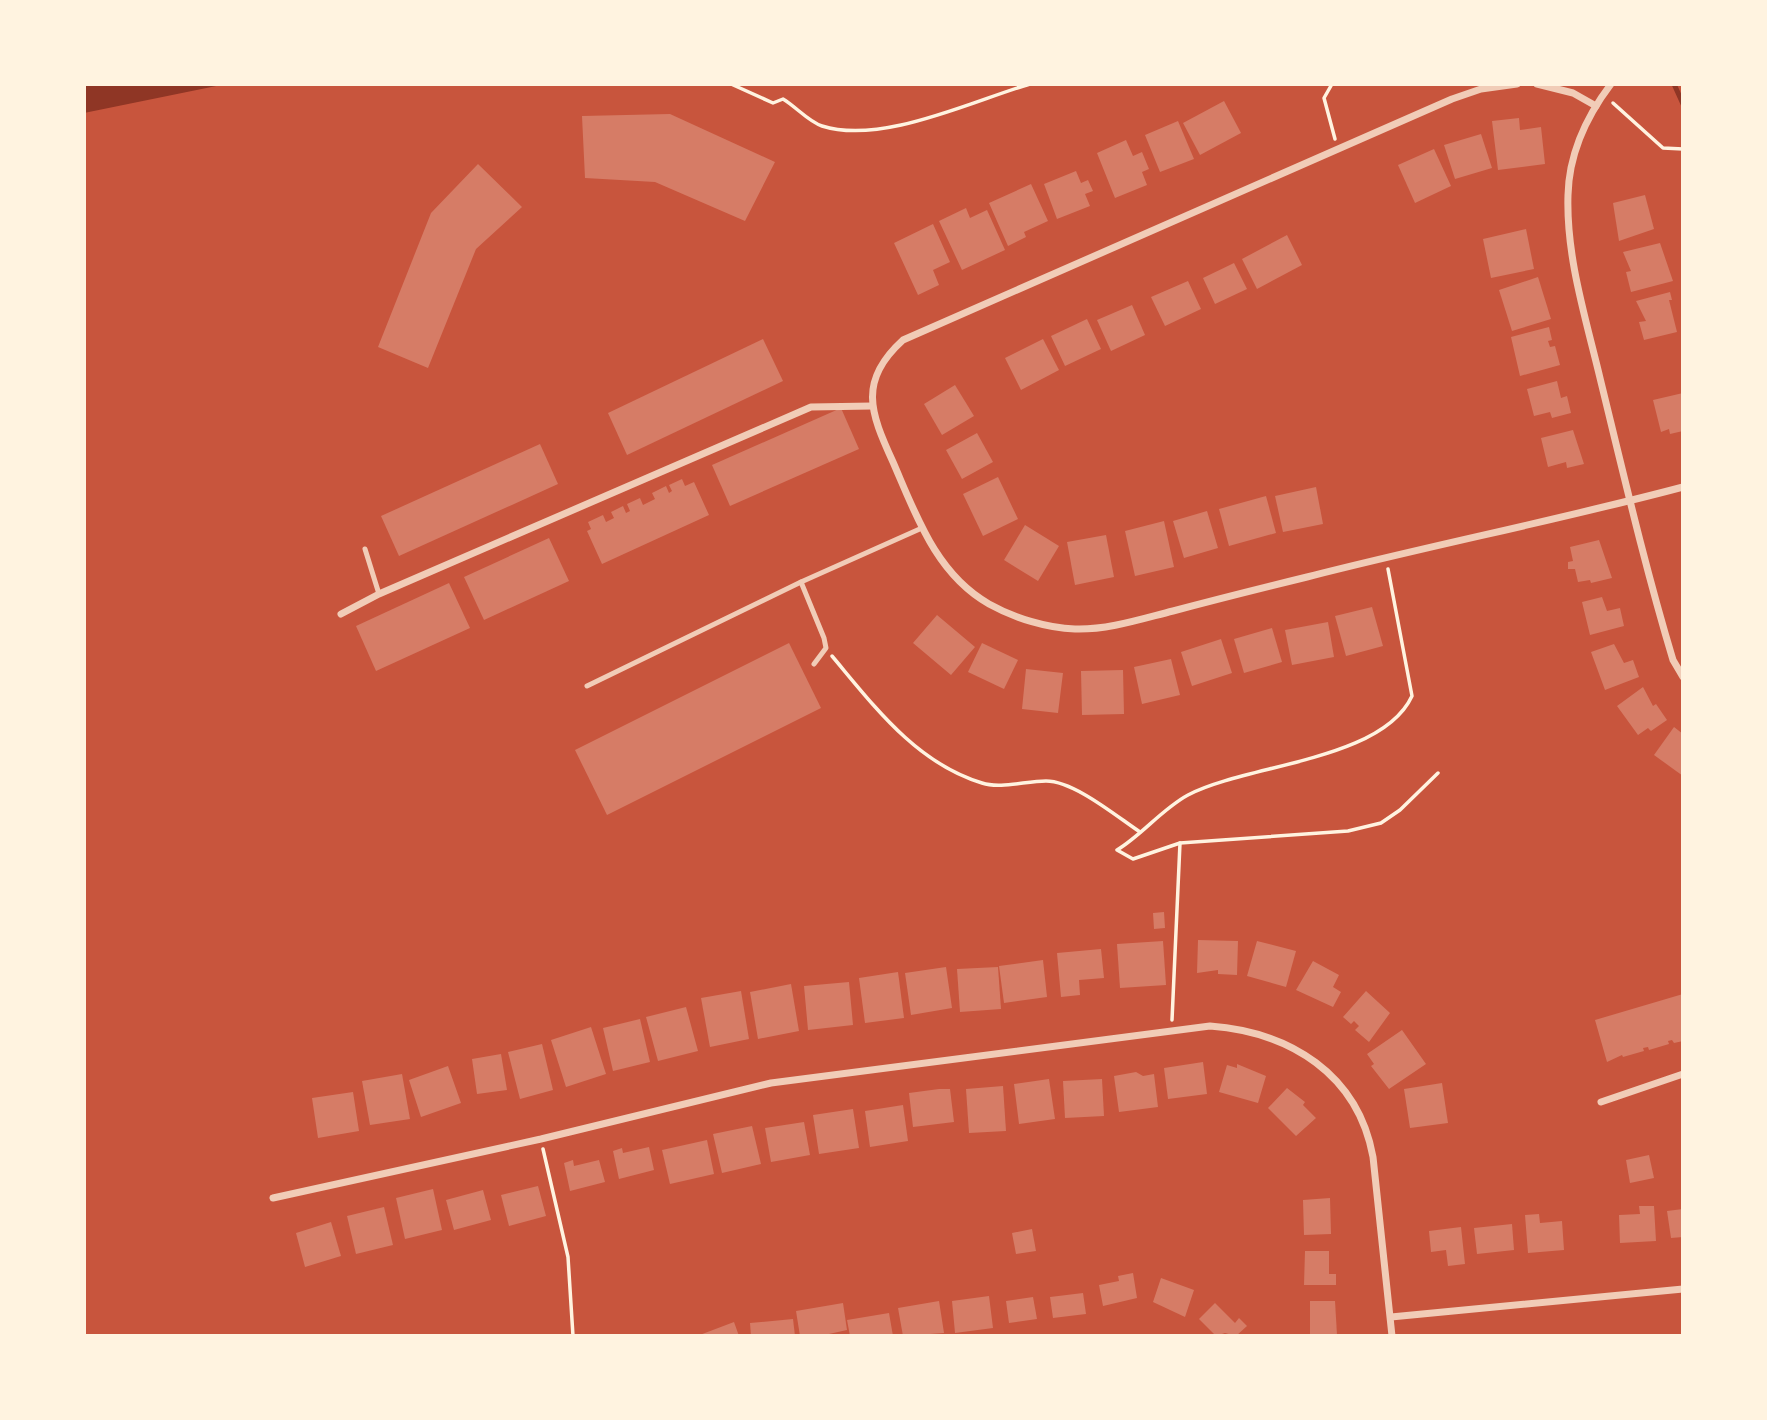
<svg xmlns="http://www.w3.org/2000/svg" width="1767" height="1420" font-family="'DejaVu Sans',sans-serif">
	<style>
		.water { fill: #8f3625 }
		.lines { fill: none; stroke-linecap: round; stroke-linejoin: round }
		.stream { stroke: #8f3625; stroke-width: 5 }
		.building { fill: #d67c66 }
		.path { stroke: #fff3e0; stroke-width: 3.5 }
		.service { stroke: #f1ccb7; stroke-width: 5 }
		.minor { stroke: #f1ccb7; stroke-width: 7 }
	</style>
	<rect width="100%" height="100%" fill="#c8553d"/>
	<path class="water" d="M 84,84 L 226,84 L 84,113 Z"/>
	<g class="lines">
		<path class="stream" d="M 1674,84 L 1683,104"/>
	</g>
	<g class="building">
		<path d="M 1224,101 L 1241,133 L 1200,155 L 1183,123 Z"/>
		<path d="M 670,114 L 775,162 L 745,221 L 655,182 L 585,178 L 582,116 Z"/>
		<path d="M 1519,118 L 1520,130 L 1541,127 L 1545,164 L 1498,170 L 1492,121 Z"/>
		<path d="M 1178,121 L 1194,159 L 1160,172 L 1145,135 Z"/>
		<path d="M 1481,134 L 1492,168 L 1455,179 L 1444,145 Z"/>
		<path d="M 1126,140 L 1133,156 L 1142,152 L 1149,169 L 1142,172 L 1147,185 L 1115,198 L 1097,153 Z"/>
		<path d="M 1434,149 L 1451,186 L 1415,203 L 1398,165 Z"/>
		<path d="M 478,164 L 522,207 L 476,249 L 428,368 L 378,347 L 431,213 Z"/>
		<path d="M 1076,171 L 1081,183 L 1088,180 L 1093,191 L 1085,194 L 1090,206 L 1057,219 L 1044,184 Z"/>
		<path d="M 1031,184 L 1048,221 L 1024,232 L 1026,237 L 1008,246 L 989,203 Z"/>
		<path d="M 1645,195 L 1654,229 L 1619,241 L 1613,203 Z"/>
		<path d="M 966,208 L 970,218 L 987,210 L 1005,250 L 962,270 L 939,221 Z"/>
		<path d="M 933,224 L 950,262 L 933,270 L 939,285 L 918,295 L 894,243 Z"/>
		<path d="M 1526,229 L 1534,269 L 1491,278 L 1483,239 Z"/>
		<path d="M 1287,235 L 1302,265 L 1257,289 L 1242,259 Z"/>
		<path d="M 1660,243 L 1673,281 L 1631,292 L 1626,272 L 1631,271 L 1623,252 Z"/>
		<path d="M 1234,263 L 1247,289 L 1215,304 L 1203,278 Z"/>
		<path d="M 1538,277 L 1551,319 L 1512,331 L 1499,290 Z"/>
		<path d="M 1188,281 L 1201,309 L 1165,326 L 1151,297 Z"/>
		<path d="M 1670,292 L 1672,300 L 1669,300 L 1677,332 L 1644,340 L 1639,322 L 1646,321 L 1636,301 Z"/>
		<path d="M 1132,305 L 1145,335 L 1111,351 L 1097,320 Z"/>
		<path d="M 1087,319 L 1101,349 L 1065,366 L 1051,336 Z"/>
		<path d="M 1549,327 L 1552,340 L 1548,341 L 1550,347 L 1555,346 L 1560,365 L 1520,376 L 1511,337 Z"/>
		<path d="M 763,339 L 783,381 L 627,455 L 608,413 Z"/>
		<path d="M 1043,339 L 1059,370 L 1021,390 L 1005,358 Z"/>
		<path d="M 1557,381 L 1561,398 L 1567,396 L 1571,413 L 1552,418 L 1550,412 L 1534,416 L 1527,389 Z"/>
		<path d="M 955,385 L 974,416 L 942,435 L 924,404 Z"/>
		<path d="M 1683,393 L 1683,431 L 1670,434 L 1669,429 L 1661,432 L 1653,400 Z"/>
		<path d="M 841,408 L 859,449 L 730,506 L 712,465 Z"/>
		<path d="M 1573,430 L 1584,464 L 1567,468 L 1566,462 L 1548,467 L 1541,438 Z"/>
		<path d="M 977,433 L 993,462 L 962,479 L 946,450 Z"/>
		<path d="M 540,444 L 558,484 L 399,556 L 381,516 Z"/>
		<path d="M 998,477 L 1018,519 L 983,536 L 963,494 Z"/>
		<path d="M 682,479 L 685,486 L 694,482 L 709,515 L 602,564 L 587,531 L 591,529 L 588,522 L 603,515 L 606,522 L 614,518 L 611,512 L 623,506 L 626,513 L 630,511 L 627,504 L 640,498 L 643,505 L 655,499 L 652,493 L 666,486 L 669,493 L 672,491 L 669,485 Z"/>
		<path d="M 1316,487 L 1323,524 L 1283,532 L 1275,496 Z"/>
		<path d="M 1266,496 L 1276,533 L 1229,546 L 1219,509 Z"/>
		<path d="M 1207,511 L 1218,548 L 1184,558 L 1173,521 Z"/>
		<path d="M 1164,521 L 1174,567 L 1135,576 L 1125,531 Z"/>
		<path d="M 1025,525 L 1059,546 L 1038,581 L 1004,560 Z"/>
		<path d="M 1106,535 L 1114,577 L 1075,585 L 1067,542 Z"/>
		<path d="M 549,538 L 569,581 L 484,620 L 464,577 Z"/>
		<path d="M 1599,540 L 1612,578 L 1591,583 L 1590,580 L 1578,582 L 1575,569 L 1568,569 L 1568,562 L 1573,561 L 1570,547 Z"/>
		<path d="M 449,583 L 470,628 L 376,671 L 356,626 Z"/>
		<path d="M 1602,597 L 1607,611 L 1620,608 L 1624,626 L 1590,635 L 1582,602 Z"/>
		<path d="M 1372,607 L 1383,646 L 1346,656 L 1335,616 Z"/>
		<path d="M 937,615 L 975,647 L 951,675 L 913,643 Z"/>
		<path d="M 1328,622 L 1334,657 L 1292,665 L 1285,630 Z"/>
		<path d="M 1272,628 L 1282,662 L 1244,673 L 1234,639 Z"/>
		<path d="M 1221,639 L 1232,673 L 1192,686 L 1181,652 Z"/>
		<path d="M 789,643 L 821,708 L 607,815 L 575,750 Z"/>
		<path d="M 982,643 L 1018,660 L 1004,689 L 968,672 Z"/>
		<path d="M 1614,644 L 1624,663 L 1633,660 L 1639,677 L 1605,690 L 1591,652 Z"/>
		<path d="M 1171,659 L 1180,695 L 1142,704 L 1134,667 Z"/>
		<path d="M 1026,669 L 1063,673 L 1058,713 L 1022,709 Z"/>
		<path d="M 1123,670 L 1124,714 L 1082,715 L 1081,671 Z"/>
		<path d="M 1643,687 L 1653,706 L 1656,704 L 1667,720 L 1651,731 L 1648,728 L 1638,735 L 1617,706 Z"/>
		<path d="M 1674,727 L 1683,734 L 1683,776 L 1654,755 Z"/>
		<path d="M 1164,912 L 1165,928 L 1154,929 L 1153,913 Z"/>
		<path d="M 1198,940 L 1238,941 L 1237,975 L 1218,974 L 1218,970 L 1197,973 Z"/>
		<path d="M 1163,941 L 1166,985 L 1120,988 L 1117,944 Z"/>
		<path d="M 1257,941 L 1296,951 L 1286,987 L 1247,976 Z"/>
		<path d="M 1101,949 L 1104,978 L 1079,980 L 1080,995 L 1061,997 L 1057,953 Z"/>
		<path d="M 1043,960 L 1047,997 L 1004,1003 L 999,966 Z"/>
		<path d="M 1313,961 L 1339,975 L 1333,987 L 1341,992 L 1333,1007 L 1296,990 Z"/>
		<path d="M 946,967 L 952,1008 L 911,1015 L 905,973 Z"/>
		<path d="M 998,967 L 1001,1009 L 960,1012 L 957,969 Z"/>
		<path d="M 898,972 L 904,1018 L 865,1023 L 859,978 Z"/>
		<path d="M 849,982 L 853,1025 L 808,1030 L 804,986 Z"/>
		<path d="M 791,984 L 799,1031 L 758,1039 L 750,992 Z"/>
		<path d="M 741,991 L 749,1039 L 710,1047 L 701,998 Z"/>
		<path d="M 1366,991 L 1390,1013 L 1369,1042 L 1355,1030 L 1359,1026 L 1354,1021 L 1351,1024 L 1343,1017 Z"/>
		<path d="M 1683,994 L 1683,1041 L 1674,1043 L 1672,1040 L 1668,1041 L 1669,1044 L 1649,1050 L 1648,1047 L 1643,1048 L 1644,1051 L 1623,1057 L 1622,1055 L 1607,1062 L 1595,1020 Z"/>
		<path d="M 686,1007 L 698,1051 L 658,1061 L 646,1017 Z"/>
		<path d="M 640,1019 L 650,1062 L 613,1071 L 603,1028 Z"/>
		<path d="M 591,1027 L 606,1074 L 566,1087 L 551,1040 Z"/>
		<path d="M 1402,1030 L 1426,1064 L 1389,1089 L 1371,1066 L 1374,1064 L 1367,1054 Z"/>
		<path d="M 542,1044 L 553,1090 L 520,1099 L 508,1052 Z"/>
		<path d="M 501,1054 L 507,1090 L 477,1094 L 472,1059 Z"/>
		<path d="M 1203,1062 L 1207,1094 L 1168,1099 L 1164,1068 Z"/>
		<path d="M 1237,1064 L 1266,1076 L 1258,1103 L 1219,1092 L 1227,1065 L 1237,1068 Z"/>
		<path d="M 448,1066 L 461,1103 L 421,1117 L 409,1080 Z"/>
		<path d="M 1136,1072 L 1143,1076 L 1154,1074 L 1158,1107 L 1119,1112 L 1114,1076 Z"/>
		<path d="M 402,1074 L 410,1119 L 370,1125 L 362,1081 Z"/>
		<path d="M 1049,1079 L 1055,1119 L 1019,1124 L 1014,1084 Z"/>
		<path d="M 1102,1079 L 1104,1116 L 1065,1118 L 1063,1081 Z"/>
		<path d="M 1442,1083 L 1448,1123 L 1410,1128 L 1404,1089 Z"/>
		<path d="M 1003,1086 L 1006,1131 L 969,1133 L 966,1089 Z"/>
		<path d="M 1287,1088 L 1305,1102 L 1303,1105 L 1316,1118 L 1296,1136 L 1268,1108 Z"/>
		<path d="M 939,1089 L 950,1089 L 954,1122 L 913,1127 L 909,1093 Z"/>
		<path d="M 353,1092 L 359,1131 L 318,1138 L 312,1098 Z"/>
		<path d="M 903,1105 L 908,1141 L 870,1147 L 865,1111 Z"/>
		<path d="M 853,1109 L 859,1148 L 819,1154 L 813,1115 Z"/>
		<path d="M 804,1122 L 810,1155 L 771,1162 L 765,1128 Z"/>
		<path d="M 752,1126 L 761,1164 L 722,1173 L 713,1134 Z"/>
		<path d="M 707,1140 L 714,1174 L 670,1184 L 662,1150 Z"/>
		<path d="M 649,1147 L 654,1170 L 619,1179 L 613,1151 L 622,1148 L 623,1153 Z"/>
		<path d="M 1649,1155 L 1654,1178 L 1630,1183 L 1626,1160 Z"/>
		<path d="M 573,1160 L 574,1166 L 599,1160 L 605,1182 L 570,1191 L 564,1163 Z"/>
		<path d="M 538,1186 L 546,1216 L 509,1226 L 501,1195 Z"/>
		<path d="M 433,1189 L 442,1230 L 405,1239 L 396,1198 Z"/>
		<path d="M 483,1190 L 491,1220 L 454,1230 L 446,1200 Z"/>
		<path d="M 1330,1198 L 1331,1234 L 1304,1235 L 1303,1200 Z"/>
		<path d="M 1639,1206 L 1654,1206 L 1656,1241 L 1620,1243 L 1619,1215 L 1640,1214 Z"/>
		<path d="M 384,1207 L 393,1245 L 356,1254 L 347,1216 Z"/>
		<path d="M 1683,1209 L 1683,1237 L 1671,1238 L 1667,1211 Z"/>
		<path d="M 1539,1214 L 1540,1223 L 1562,1221 L 1564,1250 L 1528,1253 L 1525,1215 Z"/>
		<path d="M 331,1222 L 341,1256 L 305,1267 L 296,1233 Z"/>
		<path d="M 1512,1224 L 1514,1250 L 1477,1254 L 1474,1228 Z"/>
		<path d="M 1461,1227 L 1465,1264 L 1448,1266 L 1446,1250 L 1431,1252 L 1429,1231 Z"/>
		<path d="M 1032,1229 L 1036,1251 L 1016,1254 L 1012,1233 Z"/>
		<path d="M 1305,1251 L 1329,1251 L 1329,1274 L 1336,1274 L 1336,1285 L 1304,1285 Z"/>
		<path d="M 1133,1273 L 1137,1298 L 1103,1306 L 1099,1285 L 1119,1281 L 1118,1276 Z"/>
		<path d="M 1161,1278 L 1194,1290 L 1185,1317 L 1153,1302 Z"/>
		<path d="M 1083,1293 L 1086,1314 L 1053,1318 L 1050,1297 Z"/>
		<path d="M 989,1296 L 993,1328 L 955,1333 L 952,1301 Z"/>
		<path d="M 1033,1297 L 1037,1319 L 1009,1323 L 1006,1301 Z"/>
		<path d="M 939,1301 L 944,1333 L 903,1336 L 898,1308 Z"/>
		<path d="M 1310,1301 L 1335,1301 L 1337,1335 L 1310,1335 Z"/>
		<path d="M 843,1303 L 847,1330 L 820,1336 L 800,1336 L 796,1311 Z"/>
		<path d="M 1215,1303 L 1235,1323 L 1239,1318 L 1247,1326 L 1236,1336 L 1225,1333 L 1216,1336 L 1199,1319 Z"/>
		<path d="M 889,1313 L 893,1336 L 850,1336 L 847,1320 Z"/>
		<path d="M 793,1319 L 795,1336 L 751,1336 L 750,1323 Z"/>
		<path d="M 734,1322 L 739,1336 L 697,1336 Z"/>
	</g>
	<g class="lines">
		<g class="path">
			<path d="M 731,84 L 773,103 L 783,99 C 795,106 809,122 822,126 C 882,145 972,101 1030,84"/>
			<path d="M 1332,84 L 1324,98 L 1335,139"/>
			<path d="M 1613,103 L 1663,148 L 1683,149"/>
			<path d="M 1388,569 L 1412,696 C 1382,761 1247,764 1188,795 C 1162,809 1142,835 1117,850 L 1133,859 L 1180,843 L 1348,831 L 1381,823 L 1400,810 L 1438,773"/>
			<path d="M 832,656 C 874,706 916,763 982,783 C 1000,789 1026,781 1046,781 C 1074,781 1116,816 1140,832"/>
			<path d="M 1172,1020 L 1180,843"/>
			<path d="M 543,1149 L 568,1257 L 573,1336"/>
		</g>
		<g class="service">
			<path d="M 365,549 L 379,594"/>
			<path d="M 801,582 L 824,638 L 826,648 L 814,664"/>
			<path d="M 587,686 L 801,582 L 922,528"/>
		</g>
		<g class="minor">
			<path d="M 1517,84 L 1481,89 L 1452,99 L 903,340 C 858,381 870,412 893,462 C 916,515 936,574 989,604 C 1014,618 1047,628 1075,629 C 1108,630 1141,619 1173,611 C 1218,599 1262,588 1307,577 C 1432,545 1559,520 1683,487"/>
			<path d="M 1537,84 L 1573,93 L 1596,106"/>
			<path d="M 1611,84 C 1586,117 1569,153 1568,195 C 1566,257 1586,319 1600,378 C 1623,472 1645,567 1673,660 L 1683,677"/>
			<path d="M 341,614 L 379,594 L 811,407 L 872,406"/>
			<path d="M 1601,1102 L 1683,1074"/>
			<path d="M 273,1198 L 541,1139 L 771,1083 L 1210,1026 C 1290,1032 1358,1074 1373,1157 L 1392,1336"/>
			<path d="M 1391,1317 L 1683,1289"/>
		</g>
	</g>
	<rect width="1767" height="1420" fill="none" stroke="#fff3e0" stroke-width="172"/>
</svg>
